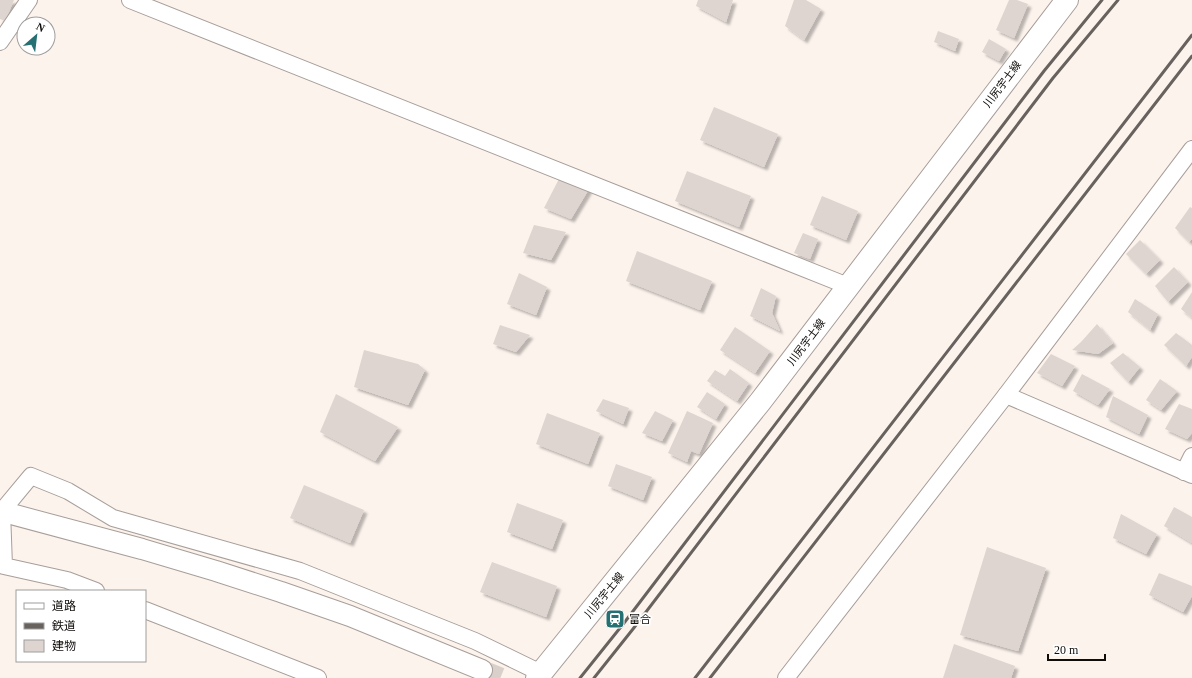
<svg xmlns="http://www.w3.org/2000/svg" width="1192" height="678" font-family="'Times New Roman','Noto Sans JP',serif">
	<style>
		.building { fill: #ded5d0; filter: url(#shadow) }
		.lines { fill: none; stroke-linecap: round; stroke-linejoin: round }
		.tertiary-tunnel { stroke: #d9d0cb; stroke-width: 20; stroke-dasharray: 20 10; stroke-linecap: butt }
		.minor-casing { stroke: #a79e99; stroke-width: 18 }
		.tertiary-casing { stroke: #a79e99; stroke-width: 22 }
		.secondary-casing { stroke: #a79e99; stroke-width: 24 }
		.minor { stroke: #fff; stroke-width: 16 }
		.tertiary { stroke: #fff; stroke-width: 20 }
		.secondary { stroke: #fff; stroke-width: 22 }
		.rail { stroke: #68625f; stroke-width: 3 }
		.labels { text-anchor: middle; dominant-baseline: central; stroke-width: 3.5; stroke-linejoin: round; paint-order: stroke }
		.street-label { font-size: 11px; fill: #0f0c0a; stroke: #fff }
		.poi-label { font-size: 11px; fill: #0f0c0a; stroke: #fff; text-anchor: start }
	</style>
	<defs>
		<filter id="shadow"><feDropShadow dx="3.5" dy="3.5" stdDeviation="1" flood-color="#0004"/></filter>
	</defs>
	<rect width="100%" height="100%" fill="#fdf3ed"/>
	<g class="building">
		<path d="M 0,0 L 14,0 L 5,21 L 0,19 Z"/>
		<path d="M 698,0 L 733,0 L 726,22 L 696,6 Z"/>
		<path d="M 794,0 L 806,0 L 821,9 L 804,40 L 785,26 Z"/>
		<path d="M 1009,0 L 1017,0 L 1028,4 L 1014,38 L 996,30 Z"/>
		<path d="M 938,31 L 959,39 L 955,51 L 934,42 Z"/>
		<path d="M 989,39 L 1006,49 L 999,61 L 982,52 Z"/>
		<path d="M 714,107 L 778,134 L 764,167 L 700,140 Z"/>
		<path d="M 687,171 L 751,196 L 739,227 L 675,201 Z"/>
		<path d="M 562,173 L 589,189 L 571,219 L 544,208 Z"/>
		<path d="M 822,196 L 858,211 L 846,240 L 810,225 Z"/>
		<path d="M 1190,207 L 1192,208 L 1192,239 L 1189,242 L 1175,228 Z"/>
		<path d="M 534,225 L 566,232 L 551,260 L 523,253 Z"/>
		<path d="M 803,233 L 818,239 L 810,259 L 794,253 Z"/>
		<path d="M 1140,240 L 1160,260 L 1146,274 L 1126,254 Z"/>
		<path d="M 637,251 L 712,281 L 700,310 L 626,281 Z"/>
		<path d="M 1174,267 L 1188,282 L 1168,302 L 1155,286 Z"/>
		<path d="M 519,273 L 547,287 L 536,315 L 507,304 Z"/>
		<path d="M 761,288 L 776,296 L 772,313 L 780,331 L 750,316 Z"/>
		<path d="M 1192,292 L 1192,318 L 1181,309 Z"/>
		<path d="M 1135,299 L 1158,314 L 1150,330 L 1128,312 Z"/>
		<path d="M 1097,324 L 1113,343 L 1098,354 L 1072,350 L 1081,342 Z"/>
		<path d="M 500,325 L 530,335 L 516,352 L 493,344 Z"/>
		<path d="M 735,327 L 770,351 L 755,373 L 720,350 Z"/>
		<path d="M 1176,333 L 1192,345 L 1192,357 L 1186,366 L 1164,345 Z"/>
		<path d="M 364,350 L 418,364 L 425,370 L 408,405 L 354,387 Z"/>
		<path d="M 1123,353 L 1140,367 L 1128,382 L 1110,363 Z"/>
		<path d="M 1051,354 L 1075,366 L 1062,386 L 1037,373 Z"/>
		<path d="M 730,369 L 749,383 L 737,401 L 707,381 L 715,370 L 725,376 Z"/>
		<path d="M 1082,374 L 1110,389 L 1098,405 L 1073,391 Z"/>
		<path d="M 1160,379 L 1177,391 L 1161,410 L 1146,400 Z"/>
		<path d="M 707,392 L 725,404 L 716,419 L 697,407 Z"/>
		<path d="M 336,394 L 398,427 L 375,461 L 320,432 Z"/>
		<path d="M 1113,396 L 1148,415 L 1139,434 L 1106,417 Z"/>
		<path d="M 603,399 L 629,408 L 623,424 L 596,411 Z"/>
		<path d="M 1179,404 L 1192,409 L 1192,433 L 1187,439 L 1165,429 Z"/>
		<path d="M 655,411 L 673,420 L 662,441 L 642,433 Z"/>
		<path d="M 687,411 L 713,423 L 699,454 L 691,451 L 687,462 L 668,453 Z"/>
		<path d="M 547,413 L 600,433 L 588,464 L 536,444 Z"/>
		<path d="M 616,464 L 652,477 L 643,500 L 608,486 Z"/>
		<path d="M 304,485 L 364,510 L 350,543 L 290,518 Z"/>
		<path d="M 517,503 L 563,520 L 552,549 L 507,532 Z"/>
		<path d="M 1174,507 L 1192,517 L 1192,543 L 1164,526 Z"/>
		<path d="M 1121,514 L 1157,534 L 1146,554 L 1113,538 Z"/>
		<path d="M 987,547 L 1046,568 L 1018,651 L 960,635 Z"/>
		<path d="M 492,562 L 557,586 L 546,617 L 480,592 Z"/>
		<path d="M 1159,573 L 1192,586 L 1192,596 L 1183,612 L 1149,595 Z"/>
		<path d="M 954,644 L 1015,666 L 1011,678 L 943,678 Z"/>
	</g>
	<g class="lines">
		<path class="tertiary-tunnel" d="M 482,670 L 502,678"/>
		<defs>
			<g id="minor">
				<path d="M 130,0 L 848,286"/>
				<path d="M 0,42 L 29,0"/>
				<path d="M 1006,395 L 1192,475"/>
				<path d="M 1184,472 L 1192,456"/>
				<path d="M 96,591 L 67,580 L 4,566 L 2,511 L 31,476 L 68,491 L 113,518 L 300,571 L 475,641 L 541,673"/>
				<path d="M 145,610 L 318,678"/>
				<path d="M 786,678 L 1006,395 L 1192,149"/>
			</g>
			<path id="tertiary" d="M 0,511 L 142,549 L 216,571 L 281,592 L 350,616 L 482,670"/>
			<path id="secondary" d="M 537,678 L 760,402 L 1067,0"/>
		</defs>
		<use href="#minor" class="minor-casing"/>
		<use href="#tertiary" class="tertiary-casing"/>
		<use href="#secondary" class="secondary-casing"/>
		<use href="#minor" class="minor"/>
		<use href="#tertiary" class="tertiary"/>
		<use href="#secondary" class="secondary"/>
		<g class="rail">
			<path d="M 580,678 L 624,623 L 1044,71 L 1102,0"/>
			<path d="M 594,678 L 633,629 L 1053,78 L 1118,0"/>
			<path d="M 695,678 L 1192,35"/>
			<path d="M 710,678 L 1192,56"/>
		</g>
	</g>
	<defs>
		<symbol id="station-square" viewBox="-11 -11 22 22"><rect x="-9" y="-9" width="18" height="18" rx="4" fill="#247073" stroke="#fff"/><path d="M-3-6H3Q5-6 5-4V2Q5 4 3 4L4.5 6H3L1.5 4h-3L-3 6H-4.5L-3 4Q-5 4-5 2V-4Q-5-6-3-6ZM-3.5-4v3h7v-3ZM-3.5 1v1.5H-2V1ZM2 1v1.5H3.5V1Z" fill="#fff"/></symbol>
	</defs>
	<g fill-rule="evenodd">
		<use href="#station-square" x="604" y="608" width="22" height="22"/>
	</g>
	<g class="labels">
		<g class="street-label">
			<text transform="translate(1002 84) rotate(-53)">川尻宇土線</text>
			<text transform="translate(806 342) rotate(-53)">川尻宇土線</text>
			<text transform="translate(604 595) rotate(-51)">川尻宇土線</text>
		</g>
		<g class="poi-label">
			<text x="629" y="619">富合</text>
		</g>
	</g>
	<rect x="16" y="590" width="130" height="72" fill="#ffffff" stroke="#9f9e9d"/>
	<rect x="24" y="603" width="20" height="6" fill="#ffffff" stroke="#9f9e9d"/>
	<text x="52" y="610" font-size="12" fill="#0f0c0a">道路</text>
	<rect x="24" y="623" width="20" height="6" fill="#68625f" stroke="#9f9e9d"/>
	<text x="52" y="630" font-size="12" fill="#0f0c0a">鉄道</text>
	<rect x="24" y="640" width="20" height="12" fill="#ded5d0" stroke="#9f9e9d"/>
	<text x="52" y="650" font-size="12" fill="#0f0c0a">建物</text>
	<g transform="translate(36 36) rotate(28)"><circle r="19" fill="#ffffff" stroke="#9f9e9d"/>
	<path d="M0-3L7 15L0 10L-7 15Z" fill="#247073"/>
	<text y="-6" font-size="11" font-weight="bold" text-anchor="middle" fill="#0f0c0a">N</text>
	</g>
	<path d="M1048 654v6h57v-6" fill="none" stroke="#0f0c0a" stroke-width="2"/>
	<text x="1054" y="654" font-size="12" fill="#0f0c0a" stroke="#ffffff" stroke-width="3" paint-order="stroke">20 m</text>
</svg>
